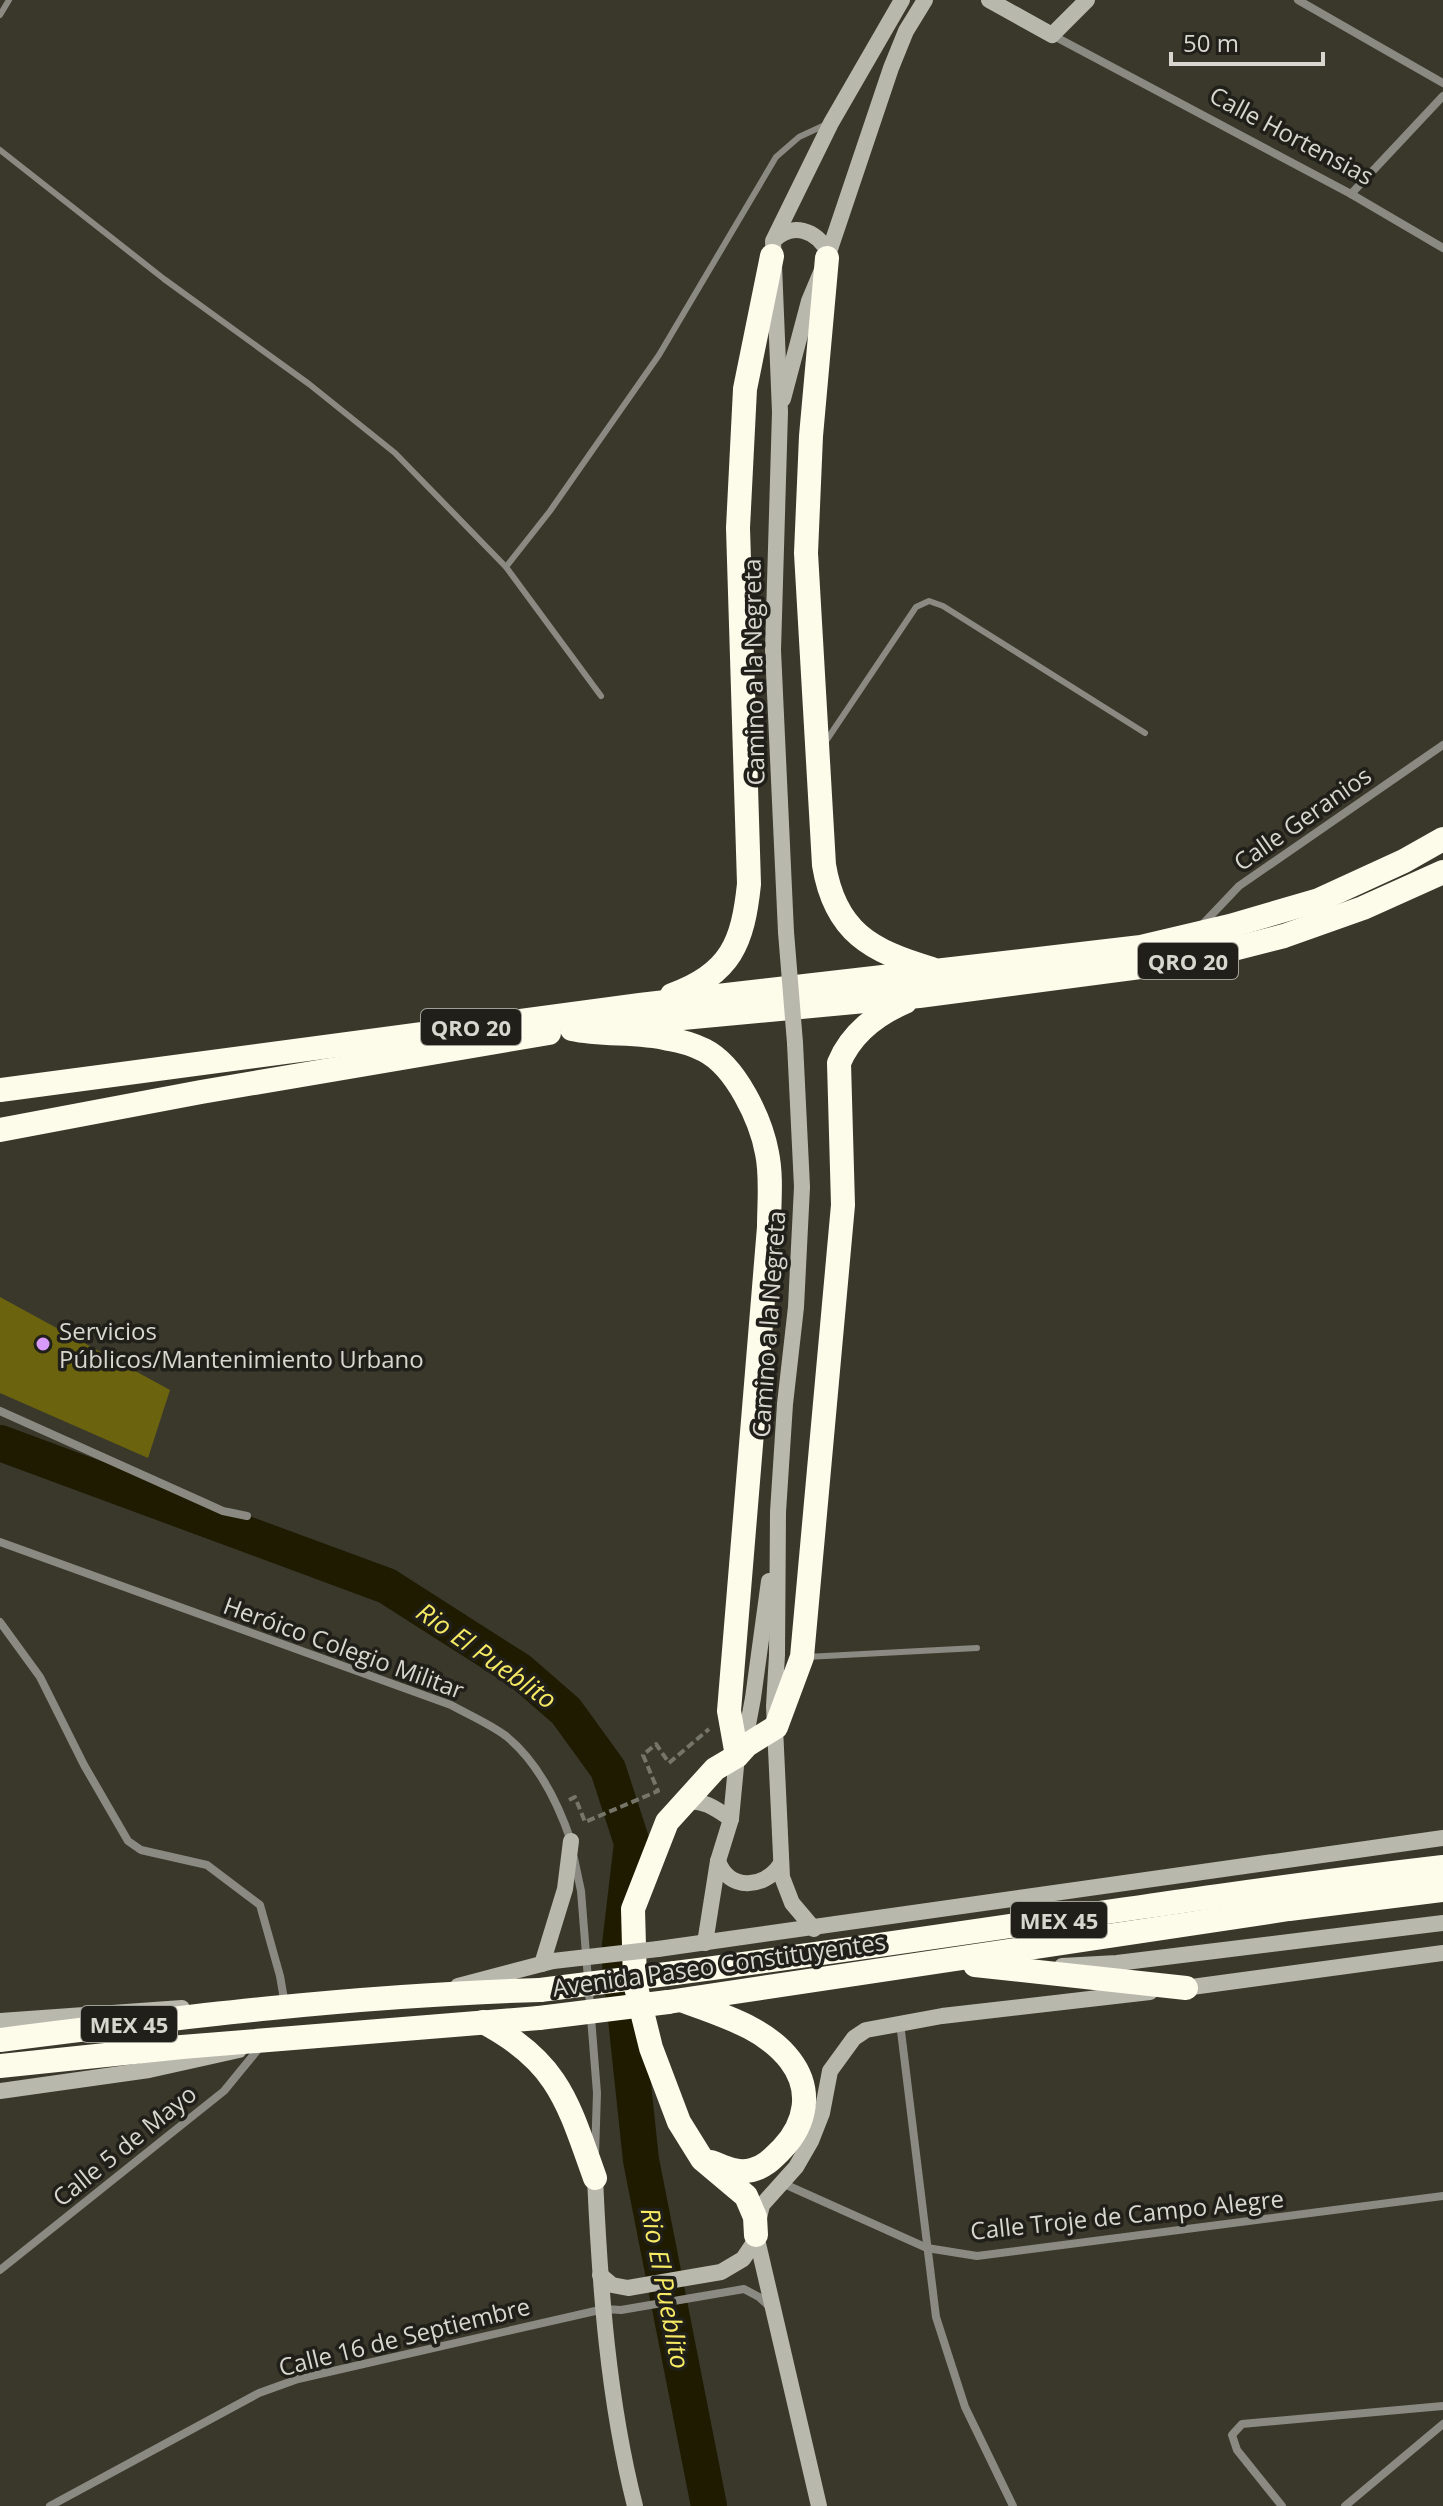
<svg xmlns="http://www.w3.org/2000/svg" width="1443" height="2506" font-family="'Open Sans',sans-serif">
	<style>
		.lines { fill: none; stroke-linecap: round; stroke-linejoin: round }
		.river { stroke: #1f1b00; stroke-width: 36 }
		.building { fill: #6b630e }
		.path { stroke: #757569; stroke-width: 4; stroke-dasharray: 8 4; stroke-linecap: butt }
		.lane { stroke: #8a8a83; stroke-width: 6 }
		.street { stroke: #8a8a83; stroke-width: 8 }
		.secondary { stroke: #b9b8ad; stroke-width: 16 }
		.highway { stroke: #fdfceb; stroke-width: 24 }
		.secondary-bridge { stroke: #b9b8ad; stroke-width: 16 }
		.highway-bridge { stroke: #fdfceb; stroke-width: 24 }
		.poi-dot { fill: #d89af8; stroke: #201f19; stroke-width: 3 }
		.labels { text-anchor: middle; dominant-baseline: central; stroke-width: 7; stroke-linejoin: round; paint-order: stroke }
		.shield { fill: #201f19; stroke: #a0a098; stroke-width: 2 }
		.shield-label { font-size: 22px; font-weight: bold; fill: #d7d7cf }
		.street-label { font-size: 24px; fill: #d7d7cf; stroke: #201f19 }
		.poi-label { font-size: 24px; fill: #d7d7cf; stroke: #201f19; text-anchor: start }
		.water-label { font-size: 26px; font-style: italic; fill: #f6e963; stroke: #201f19 }
	</style>
	<rect width="100%" height="100%" fill="#39382b"/>
	<g class="lines">
		<path class="river" d="M 0,1443 L 387,1586 L 520,1671 L 566,1711 L 608,1769 L 632,1843 L 619,1953 L 641,2160 L 709,2506"/>
	</g>
	<path class="building" d="M 0,1297 L 170,1390 L 148,1458 L 0,1393 Z"/>
	<g class="lines">
		<path class="path" d="M 569,1800 L 575,1797 L 585,1822 L 658,1791 L 643,1755 L 656,1744 L 669,1763 L 709,1729"/>
		<g class="lane">
			<path d="M 0,15 L 9,0"/>
			<path d="M 0,150 L 164,279 L 309,384 L 395,453 L 506,567 L 601,696"/>
			<path d="M 506,567 L 550,511 L 659,355 L 776,157 L 799,137 L 827,124"/>
			<path d="M 824,744 L 916,607 L 929,601 L 943,606 L 1145,733"/>
			<path d="M 806,1657 L 977,1648"/>
		</g>
		<g class="street">
			<path d="M 1298,0 L 1443,83"/>
			<path d="M 1052,35 L 1351,194 L 1443,248"/>
			<path d="M 1351,194 L 1443,96"/>
			<path d="M 1201,926 L 1239,886 L 1443,745"/>
			<path d="M 0,1411 L 223,1511 L 247,1516"/>
			<path d="M 0,1542 L 451,1705 C 469,1715 490,1724 506,1736 C 538,1762 558,1803 571,1841"/>
			<path d="M 0,1622 L 40,1677 L 84,1765 L 128,1841 L 141,1850 L 207,1865 L 260,1905 L 280,1976 L 285,2005"/>
			<path d="M 574,1858 L 581,1891 L 597,2093 L 595,2155"/>
			<path d="M 900,2023 L 936,2317 L 965,2407 L 1013,2506"/>
			<path d="M 782,2183 L 927,2248 L 977,2256 L 1443,2196"/>
			<path d="M 0,2270 L 224,2091 L 260,2047"/>
			<path d="M 50,2506 L 259,2393 L 298,2379 L 604,2309 L 621,2310 L 744,2289 L 759,2297 L 770,2307"/>
			<path d="M 1282,2506 L 1237,2450 L 1232,2435 L 1242,2424 L 1443,2406"/>
			<path d="M 1345,2506 L 1443,2424"/>
		</g>
		<g class="secondary">
			<path d="M 989,0 L 1052,35 L 1087,0"/>
			<path d="M 774,240 C 793,222 816,230 828,252"/>
			<path d="M 783,399 L 809,301 L 827,258 L 891,68 L 906,31 L 925,0"/>
			<path d="M 786,932 L 773,650 L 780,412 L 773,241 L 831,123 L 902,0"/>
			<path d="M 795,1043 L 802,1187 L 796,1307 L 785,1404 L 778,1512 L 777,1655 L 774,1706 L 782,1877 L 792,1903 L 814,1929"/>
			<path d="M 684,1802 C 703,1799 715,1808 731,1819"/>
			<path d="M 718,1861 C 729,1891 764,1889 780,1865"/>
			<path d="M 705,1943 L 718,1861 L 731,1819 L 737,1756 L 747,1730 L 753,1698 L 769,1581"/>
			<path d="M 658,1949 L 1443,1838"/>
			<path d="M 542,1964 L 565,1889 L 571,1841"/>
			<path d="M 1062,1966 L 1117,1963 L 1443,1923"/>
			<path d="M 458,1986 L 553,1961"/>
			<path d="M 1177,1989 L 1443,1953"/>
			<path d="M 0,2021 L 182,2008"/>
			<path d="M 0,2091 L 149,2070 L 239,2050"/>
			<path d="M 595,2178 C 600,2288 608,2400 635,2506"/>
			<path d="M 756,2235 L 819,2506"/>
			<path d="M 600,2275 L 612,2285 L 628,2288 L 721,2272 L 743,2259 L 753,2244 L 762,2205 L 796,2167 L 811,2141 L 822,2113 L 830,2071 L 854,2038 L 866,2030 L 942,2016 L 1150,1992"/>
		</g>
		<g class="highway">
			<path d="M 827,258 L 811,436 L 806,553 L 824,865 C 835,932 871,951 932,969"/>
			<path d="M 672,995 C 731,974 743,942 749,884 L 738,528 L 745,389 L 772,256"/>
			<path d="M 597,1026 L 919,996 L 1186,961 L 1284,936 L 1363,908 L 1443,872"/>
			<path d="M 572,1029 C 604,1036 637,1031 669,1039 C 681,1041 694,1045 704,1050 C 736,1066 761,1120 767,1153 C 772,1177 769,1203 769,1227 L 729,1711 L 737,1756"/>
			<path d="M 0,1090 L 640,1005 L 1141,947 L 1230,926 L 1319,900 L 1404,861 L 1443,839"/>
			<path d="M 0,1130 L 201,1092 L 549,1033"/>
			<path d="M 975,1965 L 1186,1988"/>
			<path d="M 675,1973 C 932,1940 1186,1897 1443,1867"/>
			<path d="M 684,2001 C 720,2015 765,2027 790,2060 C 813,2090 806,2124 782,2149 C 773,2158 765,2167 752,2170 C 736,2174 725,2167 711,2162"/>
			<path d="M 668,2002 L 1289,1909 L 1443,1890"/>
			<path d="M 483,2022 C 559,2062 568,2103 595,2178"/>
			<path d="M 0,2040 C 180,2017 359,1995 540,1990"/>
			<path d="M 0,2066 L 182,2047 L 539,2018"/>
			<path d="M 756,2235 L 755,2217 L 746,2196 L 702,2159 L 679,2122 L 651,2048 L 635,1983 L 633,1909 L 667,1822 L 715,1769 L 737,1756 L 747,1745 L 776,1727 L 802,1657 L 843,1205 L 839,1063 C 851,1034 877,1014 905,1002"/>
		</g>
		<g class="secondary-bridge">
			<path d="M 786,932 L 795,1043"/>
			<path d="M 553,1961 L 658,1949"/>
		</g>
		<g class="highway-bridge">
			<path d="M 540,1990 L 675,1973"/>
			<path d="M 539,2018 L 668,2002"/>
		</g>
	</g>
	<circle class="poi-dot" cx="43" cy="1344" r="8"/>
	<g class="labels">
		<g class="shield">
			<rect x="1138" y="943" width="100" height="36" rx="6"/>
			<rect x="421" y="1009" width="100" height="36" rx="6"/>
			<rect x="1011" y="1902" width="96" height="36" rx="6"/>
			<rect x="81" y="2006" width="96" height="36" rx="6"/>
		</g>
		<g class="shield-label">
			<text x="1188" y="961">QRO 20</text>
			<text x="471" y="1027">QRO 20</text>
			<text x="1059" y="1920">MEX 45</text>
			<text x="129" y="2024">MEX 45</text>
		</g>
		<g class="street-label">
			<text transform="translate(1292 135) rotate(28)">Calle Hortensias</text>
			<text transform="translate(753 672) rotate(-91)">Camino a la Negreta</text>
			<text transform="translate(1302 818) rotate(-35)">Calle Geranios</text>
			<text transform="translate(768 1324) rotate(-86)">Camino a la Negreta</text>
			<text transform="translate(344 1647) rotate(20)">Heróico Colegio Militar</text>
			<text transform="translate(719 1964) rotate(-8)">Avenida Paseo Constituyentes</text>
			<text transform="translate(124 2145) rotate(-39)">Calle 5 de Mayo</text>
			<text transform="translate(1127 2214) rotate(-6)">Calle Troje de Campo Alegre</text>
			<text transform="translate(404 2336) rotate(-14)">Calle 16 de Septiembre</text>
		</g>
		<g class="poi-label">
			<text x="59" y="1330">Servicios<tspan x="59" dy="28">Públicos/Mantenimiento Urbano</tspan></text>
		</g>
		<g class="water-label">
			<text transform="translate(487 1655) rotate(35)">Rio El Pueblito</text>
			<text transform="translate(666 2288) rotate(79)">Rio El Pueblito</text>
		</g>
	</g>
	<path d="M1171 52v12h152v-12" fill="none" stroke="#d7d7cf" stroke-width="4"/>
	<text x="1183" y="52" font-size="24" fill="#d7d7cf" stroke="#201f19" stroke-width="6" paint-order="stroke">50 m</text>
</svg>
